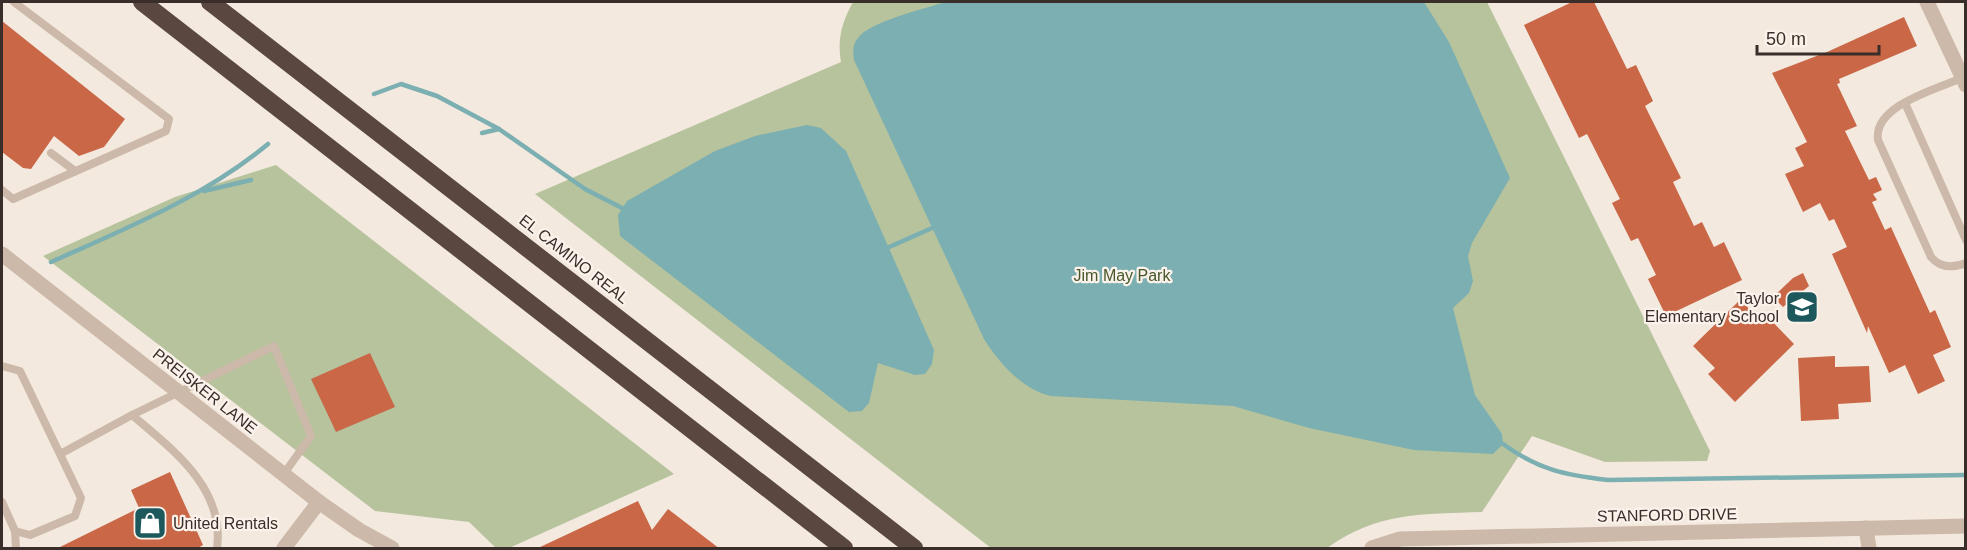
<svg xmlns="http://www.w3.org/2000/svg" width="1967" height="550" font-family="Helvetica,sans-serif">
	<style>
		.green { fill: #b6c39d }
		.water { fill: #7cafb1 }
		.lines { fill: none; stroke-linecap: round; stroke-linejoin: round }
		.stream { stroke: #7cafb1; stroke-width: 4.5 }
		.building { fill: #c96747 }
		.lane { stroke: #ccb9a9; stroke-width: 8 }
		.street { stroke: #ccb9a9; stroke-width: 15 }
		.highway { stroke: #5a4840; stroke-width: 18 }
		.labels { text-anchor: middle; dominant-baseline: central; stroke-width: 4.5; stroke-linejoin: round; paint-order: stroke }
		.street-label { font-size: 16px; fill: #392e29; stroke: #fbf3eb }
		.park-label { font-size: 16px; fill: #48582c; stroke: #fbf3eb }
		.poi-label { font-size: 16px; fill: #392e29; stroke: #fbf3eb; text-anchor: end }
	</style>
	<rect width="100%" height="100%" fill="#f3e9de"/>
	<g class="green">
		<path d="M 853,2 L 1487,2 L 1710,451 L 1707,461 L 1605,462 L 1532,436 L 1482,512 C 1423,514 1377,512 1327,548 L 991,548 L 535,194 L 841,62 C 837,39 842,22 853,2 Z"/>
		<path d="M 276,165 L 674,474 L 509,548 L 496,548 L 469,522 L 375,511 L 43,256 L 175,197 Z"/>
	</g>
	<g class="water">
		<path d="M 946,2 L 1424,2 L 1449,42 L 1510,178 L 1472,243 L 1468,256 L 1473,281 L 1469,293 L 1453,308 L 1475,395 L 1502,434 L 1503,444 L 1493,454 L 1414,450 L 1309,428 L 1233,406 L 1051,396 C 1023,390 999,363 984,339 L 854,60 C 853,52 852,45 858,38 C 869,22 926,8 946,2 Z"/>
		<path d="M 807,125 L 821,128 L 846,151 L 934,350 L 932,364 L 925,374 L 915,375 L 878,363 L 869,403 L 862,411 L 849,412 L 620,236 L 618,215 L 627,201 L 715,151 L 755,136 Z"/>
	</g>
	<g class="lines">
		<g class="stream">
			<path d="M 374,94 L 401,84 L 437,96 L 499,129 L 585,189 L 622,208"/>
			<path d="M 482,133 L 499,129"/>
			<path d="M 204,191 L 251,180"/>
			<path d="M 887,248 L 932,228"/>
			<path d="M 51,262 C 127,228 204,197 268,144"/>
			<path d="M 1503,444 C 1539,470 1565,475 1608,480 L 1966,475"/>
		</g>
	</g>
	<g class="building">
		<path d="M 1572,2 L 1594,2 L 1627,69 L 1636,65 L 1653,101 L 1645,106 L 1681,178 L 1673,182 L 1694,226 L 1702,222 L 1714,247 L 1724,242 L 1742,280 L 1666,316 L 1648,279 L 1656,275 L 1638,238 L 1631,241 L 1612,203 L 1620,199 L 1587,134 L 1579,138 L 1524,25 Z"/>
		<path d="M 1904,17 L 1917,46 L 1839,79 L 1840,83 L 1837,84 L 1857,126 L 1845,131 L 1869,180 L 1876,177 L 1882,190 L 1873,194 L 1877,200 L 1872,202 L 1885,230 L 1891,227 L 1930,313 L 1935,310 L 1951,347 L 1933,355 L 1945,381 L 1918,394 L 1905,365 L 1889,373 L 1868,326 L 1867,333 L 1832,254 L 1847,247 L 1834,219 L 1829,221 L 1820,203 L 1803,212 L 1785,174 L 1804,166 L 1795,148 L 1807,142 L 1772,73 L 1827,52 Z"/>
		<path d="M 2,21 L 125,119 L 104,147 L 79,156 L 54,136 L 31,169 L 23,168 L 2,152 Z"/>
		<path d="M 1803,273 L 1809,286 L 1783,307 L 1773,297 L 1793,278 Z"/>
		<path d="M 1740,300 L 1762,321 L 1767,316 L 1794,344 L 1735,402 L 1708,374 L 1715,368 L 1693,346 Z"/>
		<path d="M 370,353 L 395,407 L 336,432 L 311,379 Z"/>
		<path d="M 1835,356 L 1835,367 L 1869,366 L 1871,402 L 1838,404 L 1839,419 L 1801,421 L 1798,358 Z"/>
		<path d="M 170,472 L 203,545 L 196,549 L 56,549 L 139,508 L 131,490 Z"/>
		<path d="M 638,501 L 652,530 L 668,509 L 720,549 L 536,549 Z"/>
	</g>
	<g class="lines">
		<g class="lane">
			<path d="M 1962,78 C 1936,89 1873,106 1878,140 L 1931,257 C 1940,268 1953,268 1966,263"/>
			<path d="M 1905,103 L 1966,240"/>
			<path d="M 51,153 L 75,171"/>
			<path d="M 2,190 L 13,199 L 166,131 L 169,119 L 14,2"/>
			<path d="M 2,366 L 20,371 L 81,498 L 75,516 L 30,535 L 15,531 L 2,502"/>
			<path d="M 62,453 L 132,415"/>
			<path d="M 15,531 L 16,548"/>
			<path d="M 217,548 C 225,488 173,450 132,415 L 274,346 L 311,436 L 283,475"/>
		</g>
		<g class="street">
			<path d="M 1927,2 L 1966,85"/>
			<path d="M 2,254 L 319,502 L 359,530 L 392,548"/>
			<path d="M 1866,528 L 1869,548"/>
			<path d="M 284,548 L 319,502"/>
			<path d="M 1372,548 L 1400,539 L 1966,526"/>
		</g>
		<g class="highway">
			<path d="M 142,2 L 844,548"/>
			<path d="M 210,2 L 914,548"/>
		</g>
	</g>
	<defs>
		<symbol id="school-square" viewBox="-11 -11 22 22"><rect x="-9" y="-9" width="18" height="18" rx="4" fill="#1d585c" stroke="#fbf3eb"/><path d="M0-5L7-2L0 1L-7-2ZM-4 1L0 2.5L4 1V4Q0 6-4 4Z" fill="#fff"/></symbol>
		<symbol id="shop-square" viewBox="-11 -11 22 22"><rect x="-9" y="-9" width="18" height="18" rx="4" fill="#1d585c" stroke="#fbf3eb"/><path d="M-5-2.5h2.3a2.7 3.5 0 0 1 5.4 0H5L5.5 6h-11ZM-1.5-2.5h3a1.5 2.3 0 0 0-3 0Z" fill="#fff"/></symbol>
	</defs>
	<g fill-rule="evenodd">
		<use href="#school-square" x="1783" y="288" width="38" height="38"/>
		<use href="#shop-square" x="131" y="504" width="38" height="38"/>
	</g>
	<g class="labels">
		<g class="street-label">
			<text transform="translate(574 259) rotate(38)">EL CAMINO REAL</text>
			<text transform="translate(205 391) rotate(38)">PREISKER LANE</text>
			<text transform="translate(1667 515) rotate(-1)">STANFORD DRIVE</text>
		</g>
		<g class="park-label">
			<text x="1122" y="275">Jim May Park</text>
		</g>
		<g class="poi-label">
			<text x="1779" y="298">Taylor<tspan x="1779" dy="18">Elementary School</tspan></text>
			<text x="173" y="523" text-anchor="start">United Rentals</text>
		</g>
	</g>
	<rect width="1967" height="550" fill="none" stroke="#392e29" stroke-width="6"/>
	<path d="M1757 45v9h122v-9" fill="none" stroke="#392e29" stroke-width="3"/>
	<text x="1766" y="45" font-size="18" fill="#392e29" stroke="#fbf3eb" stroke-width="4.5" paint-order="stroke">50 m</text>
</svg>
